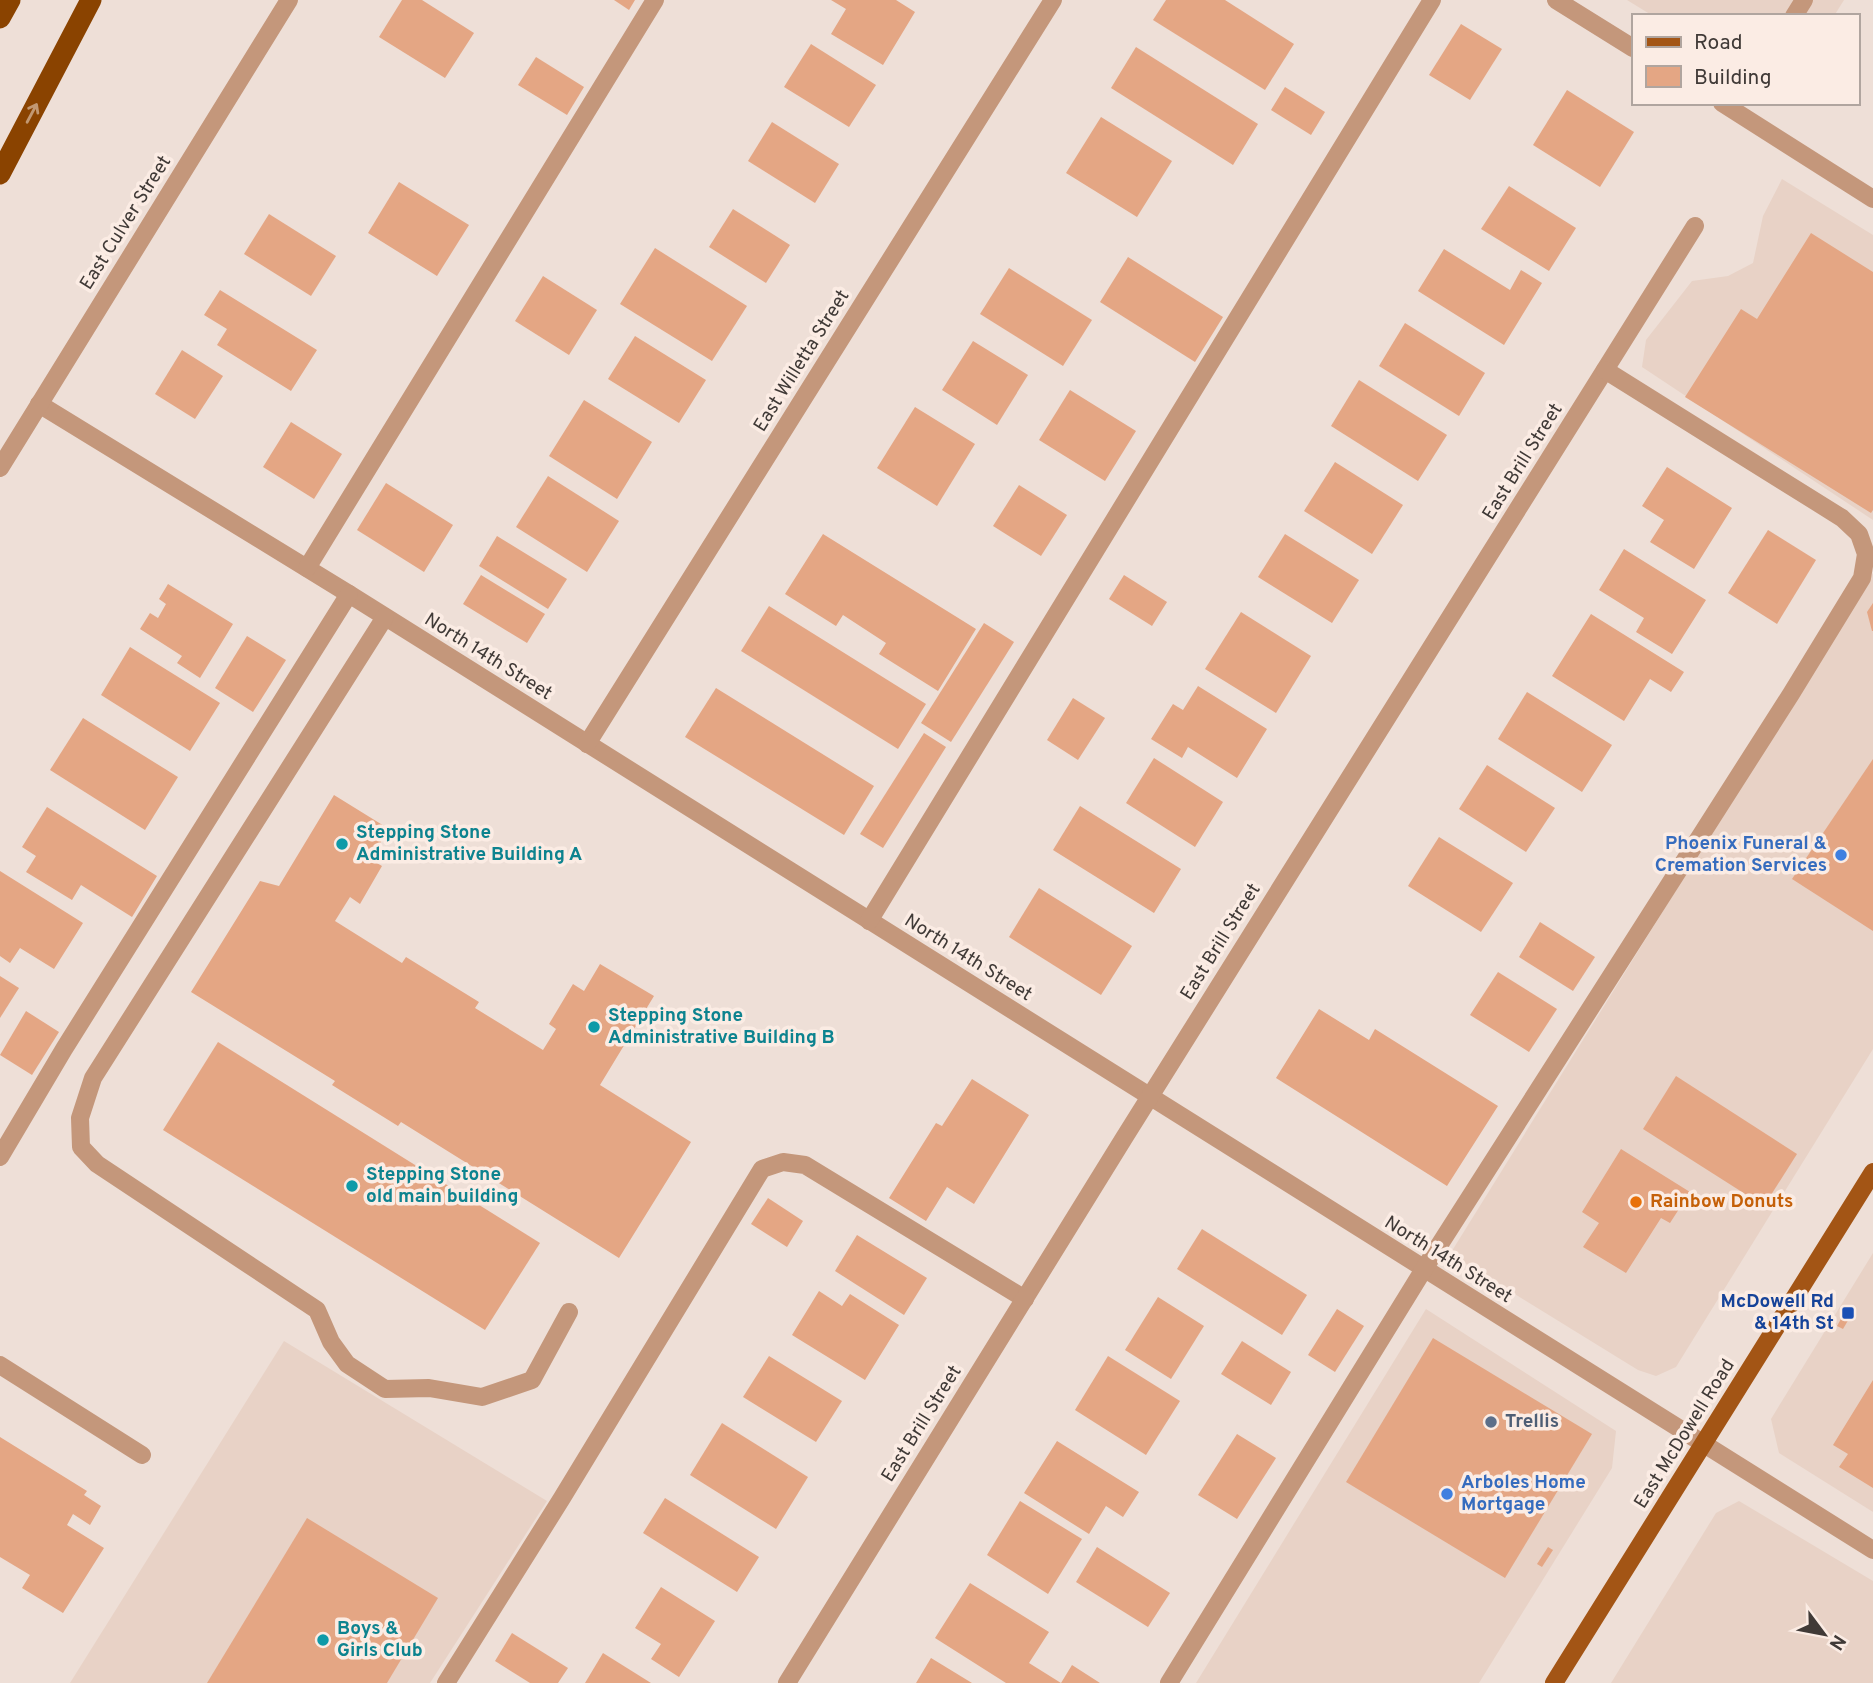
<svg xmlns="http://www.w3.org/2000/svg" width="1873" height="1683" font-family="Overpass,sans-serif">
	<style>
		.built { fill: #e8d2c6 }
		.building { fill: #e4a684 }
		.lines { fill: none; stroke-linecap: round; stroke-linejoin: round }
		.minor { stroke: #c4977b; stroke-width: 18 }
		.major { stroke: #a35515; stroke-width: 18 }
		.highway { stroke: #8a4300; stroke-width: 21 }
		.oneway { stroke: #c29872 }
		.culture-dot { fill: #0f9aa8; stroke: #fbece4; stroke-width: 2.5 }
		.shop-dot { fill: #3f7fe0; stroke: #fbece4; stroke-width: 2.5 }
		.food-dot { fill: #e8710a; stroke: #fbece4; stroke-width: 2.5 }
		.transit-dot { fill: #1a4fb4; stroke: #fbece4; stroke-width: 2.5 }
		.service-dot { fill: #5c6f8a; stroke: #fbece4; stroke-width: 2.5 }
		.labels { text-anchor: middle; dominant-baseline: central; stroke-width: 7; stroke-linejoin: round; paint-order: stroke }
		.street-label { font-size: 19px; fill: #403a37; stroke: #fbece4 }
		.culture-label { font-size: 19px; font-weight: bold; fill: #0d838f; stroke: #fbece4; text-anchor: start }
		.shop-label { font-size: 19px; font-weight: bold; fill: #366cbe; stroke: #fbece4; text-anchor: end }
		.food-label { font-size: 19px; font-weight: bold; fill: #c56008; stroke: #fbece4; text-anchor: start }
		.transit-label { font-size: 19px; font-weight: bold; fill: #164399; stroke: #fbece4; text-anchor: end }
		.service-label { font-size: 19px; font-weight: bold; fill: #4e5e75; stroke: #fbece4; text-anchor: start }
	</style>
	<rect width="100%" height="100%" fill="#eedfd7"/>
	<g class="built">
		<path d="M 1627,0 L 1844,0 L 1834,16 L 1653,16 Z"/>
		<path d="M 1782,179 L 1873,235 L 1873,520 L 1642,367 L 1646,340 L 1692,281 L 1728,276 L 1753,263 L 1763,216 Z"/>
		<path d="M 1873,573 L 1873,1049 L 1676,1367 L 1656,1376 L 1638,1370 L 1450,1254 Z"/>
		<path d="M 1873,1253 L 1873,1512 L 1779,1453 L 1771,1419 Z"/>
		<path d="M 1426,1309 L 1616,1431 L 1612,1468 L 1479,1683 L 1196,1683 Z"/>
		<path d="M 284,1341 L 547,1501 L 430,1683 L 70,1683 Z"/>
		<path d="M 1739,1501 L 1873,1581 L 1873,1683 L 1611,1683 L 1716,1513 Z"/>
	</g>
	<g class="building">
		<path d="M 402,0 L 422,0 L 474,33 L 445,78 L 379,37 Z"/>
		<path d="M 614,0 L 635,0 L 629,10 Z"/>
		<path d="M 831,0 L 896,0 L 915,12 L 883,65 L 831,34 L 846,9 Z"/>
		<path d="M 1166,0 L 1225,0 L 1294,44 L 1265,90 L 1153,20 Z"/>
		<path d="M 1461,24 L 1502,49 L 1470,100 L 1429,75 Z"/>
		<path d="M 811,44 L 876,85 L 849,127 L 784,87 Z"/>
		<path d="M 1136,47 L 1258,124 L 1233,165 L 1111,88 Z"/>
		<path d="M 536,57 L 584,87 L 567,115 L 518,85 Z"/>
		<path d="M 1285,87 L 1325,112 L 1311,135 L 1271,110 Z"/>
		<path d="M 1567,90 L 1634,132 L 1600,187 L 1533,145 Z"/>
		<path d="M 1101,117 L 1172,161 L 1137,217 L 1066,173 Z"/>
		<path d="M 772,122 L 839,164 L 815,203 L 748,161 Z"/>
		<path d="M 399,182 L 469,225 L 437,276 L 368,233 Z"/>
		<path d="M 1509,186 L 1576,228 L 1549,271 L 1481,229 Z"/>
		<path d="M 733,209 L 790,245 L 766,283 L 709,247 Z"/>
		<path d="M 269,214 L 336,256 L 311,296 L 244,254 Z"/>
		<path d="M 1811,233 L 1873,272 L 1873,510 L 1871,513 L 1685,397 L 1741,309 L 1757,319 Z"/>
		<path d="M 655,248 L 747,306 L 712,361 L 620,304 Z"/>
		<path d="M 1444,249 L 1510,290 L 1521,270 L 1542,283 L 1504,345 L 1418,291 Z"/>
		<path d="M 1128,257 L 1223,317 L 1195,362 L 1100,302 Z"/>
		<path d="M 1009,268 L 1092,320 L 1063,366 L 980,314 Z"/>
		<path d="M 543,276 L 597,310 L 569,355 L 515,321 Z"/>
		<path d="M 220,290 L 317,350 L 291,391 L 217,345 L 227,329 L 204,315 Z"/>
		<path d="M 1405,323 L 1485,373 L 1459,416 L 1379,366 Z"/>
		<path d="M 635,336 L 706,380 L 679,423 L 608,379 Z"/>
		<path d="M 973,341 L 1028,375 L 997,425 L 942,390 Z"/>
		<path d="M 182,350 L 223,376 L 195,419 L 155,394 Z"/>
		<path d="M 1359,380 L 1447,435 L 1418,481 L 1331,426 Z"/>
		<path d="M 1070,390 L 1136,431 L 1105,481 L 1039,440 Z"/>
		<path d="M 584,400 L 652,442 L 617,499 L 549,456 Z"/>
		<path d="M 915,407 L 975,444 L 937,506 L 877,468 Z"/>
		<path d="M 291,422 L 342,454 L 314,499 L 263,467 Z"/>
		<path d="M 1335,462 L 1403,505 L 1372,554 L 1304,511 Z"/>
		<path d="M 1667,467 L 1732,508 L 1694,569 L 1650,542 L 1664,520 L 1642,506 Z"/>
		<path d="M 548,476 L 619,521 L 587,572 L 516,527 Z"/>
		<path d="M 386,483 L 453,525 L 424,572 L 357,530 Z"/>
		<path d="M 1019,485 L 1067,515 L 1041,556 L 993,526 Z"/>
		<path d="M 1768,530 L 1816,560 L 1777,624 L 1728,593 Z"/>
		<path d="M 823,534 L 976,629 L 938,691 L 879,654 L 886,643 L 843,615 L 836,626 L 785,594 Z"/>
		<path d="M 1285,534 L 1359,580 L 1332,623 L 1258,577 Z"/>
		<path d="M 497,536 L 567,579 L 548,609 L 479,566 Z"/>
		<path d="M 1624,549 L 1706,600 L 1672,654 L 1636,632 L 1644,618 L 1599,590 Z"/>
		<path d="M 481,575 L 545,614 L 527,643 L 463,604 Z"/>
		<path d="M 1124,575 L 1167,602 L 1152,626 L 1109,599 Z"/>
		<path d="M 168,584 L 233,624 L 200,678 L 177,663 L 182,656 L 140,629 L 150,613 L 158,618 L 166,604 L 159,599 Z"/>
		<path d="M 1873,603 L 1873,631 L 1872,631 L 1867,612 Z"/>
		<path d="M 769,606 L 926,704 L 898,749 L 741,651 Z"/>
		<path d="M 1241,612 L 1311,656 L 1276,713 L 1205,669 Z"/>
		<path d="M 1591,614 L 1684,672 L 1671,692 L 1650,679 L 1624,721 L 1552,676 Z"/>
		<path d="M 984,623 L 1014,642 L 951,742 L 921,723 Z"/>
		<path d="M 247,636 L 286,660 L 253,712 L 215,688 Z"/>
		<path d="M 130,647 L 220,703 L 190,751 L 101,695 Z"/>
		<path d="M 1198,686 L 1267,729 L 1237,778 L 1188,747 L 1182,758 L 1151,739 L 1173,704 L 1183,710 Z"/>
		<path d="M 716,688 L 874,786 L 844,835 L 685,737 Z"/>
		<path d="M 1527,692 L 1612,745 L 1582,792 L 1498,739 Z"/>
		<path d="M 1073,698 L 1105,718 L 1078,760 L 1047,740 Z"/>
		<path d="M 83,718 L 178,777 L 145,830 L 50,770 Z"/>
		<path d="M 924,733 L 946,747 L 883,848 L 860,834 Z"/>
		<path d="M 1154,758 L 1223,802 L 1195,847 L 1126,803 Z"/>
		<path d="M 1873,759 L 1873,931 L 1792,879 Z"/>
		<path d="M 1487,765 L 1555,808 L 1526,852 L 1459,809 Z"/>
		<path d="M 334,795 L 389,829 L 370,859 L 382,866 L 360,904 L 350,897 L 335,921 L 402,963 L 406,957 L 479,1002 L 475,1008 L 543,1050 L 556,1029 L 549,1024 L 573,984 L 584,991 L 600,964 L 654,996 L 600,1085 L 691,1142 L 619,1258 L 401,1122 L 398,1126 L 332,1085 L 335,1081 L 191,992 L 260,881 L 279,886 Z"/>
		<path d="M 1080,806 L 1181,869 L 1154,913 L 1053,850 Z"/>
		<path d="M 47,807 L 157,876 L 132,917 L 81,885 L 72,900 L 26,872 L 36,856 L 22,847 Z"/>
		<path d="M 1439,837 L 1513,883 L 1481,932 L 1408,886 Z"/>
		<path d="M 0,871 L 83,923 L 54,969 L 20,948 L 10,963 L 0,956 Z"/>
		<path d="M 1039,888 L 1132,946 L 1101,995 L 1009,937 Z"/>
		<path d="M 1540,922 L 1595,957 L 1573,991 L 1519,957 Z"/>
		<path d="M 1498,972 L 1557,1009 L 1529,1052 L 1470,1015 Z"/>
		<path d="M 0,976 L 19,988 L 0,1018 Z"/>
		<path d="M 1319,1009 L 1369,1040 L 1375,1029 L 1498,1106 L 1447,1186 L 1276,1078 Z"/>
		<path d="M 26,1011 L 59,1032 L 32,1075 L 0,1055 Z"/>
		<path d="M 218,1042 L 540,1243 L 485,1330 L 163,1130 Z"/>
		<path d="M 1676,1076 L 1797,1154 L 1764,1206 L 1643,1129 Z"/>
		<path d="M 972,1079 L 1029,1115 L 974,1204 L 947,1187 L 926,1221 L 889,1198 L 936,1123 L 942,1126 Z"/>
		<path d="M 1621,1149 L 1690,1192 L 1670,1223 L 1661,1218 L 1626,1273 L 1583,1247 L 1599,1223 L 1582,1212 Z"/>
		<path d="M 768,1198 L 803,1221 L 787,1247 L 751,1224 Z"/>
		<path d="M 1202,1229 L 1307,1295 L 1282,1335 L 1177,1269 Z"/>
		<path d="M 857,1235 L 927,1278 L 904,1315 L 835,1271 Z"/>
		<path d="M 819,1291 L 842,1306 L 850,1294 L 899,1325 L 865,1380 L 792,1335 Z"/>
		<path d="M 1158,1297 L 1204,1326 L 1171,1379 L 1125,1350 Z"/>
		<path d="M 1847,1308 L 1853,1312 L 1843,1329 L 1837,1326 Z"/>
		<path d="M 1337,1309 L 1364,1326 L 1335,1372 L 1308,1355 Z"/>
		<path d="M 1433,1338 L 1592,1434 L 1505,1578 L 1346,1482 Z"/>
		<path d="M 1242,1341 L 1291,1372 L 1271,1405 L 1221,1374 Z"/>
		<path d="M 769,1356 L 842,1401 L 816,1442 L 743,1397 Z"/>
		<path d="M 1108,1356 L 1180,1401 L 1146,1455 L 1075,1410 Z"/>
		<path d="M 1873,1380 L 1873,1488 L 1839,1467 L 1848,1454 L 1833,1445 Z"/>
		<path d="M 722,1423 L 808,1477 L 776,1529 L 690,1475 Z"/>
		<path d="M 1237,1434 L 1276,1458 L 1237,1519 L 1198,1495 Z"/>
		<path d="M 0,1437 L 87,1491 L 84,1495 L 101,1506 L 90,1525 L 73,1514 L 67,1525 L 104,1548 L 63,1613 L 22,1588 L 30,1575 L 0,1557 Z"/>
		<path d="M 1057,1441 L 1139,1492 L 1123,1517 L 1106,1506 L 1089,1534 L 1024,1493 Z"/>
		<path d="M 665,1498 L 759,1557 L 737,1592 L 643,1533 Z"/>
		<path d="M 1020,1501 L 1082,1539 L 1048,1594 L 987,1555 Z"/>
		<path d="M 307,1518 L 438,1598 L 387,1683 L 207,1683 Z"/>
		<path d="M 1097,1547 L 1170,1593 L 1148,1627 L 1076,1582 Z"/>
		<path d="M 1548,1547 L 1553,1550 L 1542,1567 L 1537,1564 Z"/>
		<path d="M 970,1583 L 1049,1632 L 1029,1663 L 1061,1683 L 1072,1665 L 1100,1683 L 1006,1683 L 935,1638 Z"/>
		<path d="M 661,1587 L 715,1621 L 679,1677 L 651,1659 L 661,1644 L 635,1628 Z"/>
		<path d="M 512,1633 L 568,1668 L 558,1683 L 530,1683 L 495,1661 Z"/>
		<path d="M 603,1653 L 651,1683 L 585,1683 Z"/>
		<path d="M 931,1658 L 972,1683 L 916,1683 Z"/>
	</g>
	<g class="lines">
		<g class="minor">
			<path d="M 1556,0 L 1633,48"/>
			<path d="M 1794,16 L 1804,0"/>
			<path d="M 1722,103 L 1873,199"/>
			<path d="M 39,404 L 349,594 L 1873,1550"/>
			<path d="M 0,468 L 289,0"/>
			<path d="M 307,568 L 655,0"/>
			<path d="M 385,617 L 93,1078 L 80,1118 L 81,1147 L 97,1164 L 317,1310 L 331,1342 L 347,1364 L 385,1389 L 429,1388 L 482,1397 L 532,1380 L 569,1312"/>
			<path d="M 587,744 L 1053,0"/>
			<path d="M 869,921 L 1432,0"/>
			<path d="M 0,1157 L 64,1049 L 349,594"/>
			<path d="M 0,1365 L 142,1455"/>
			<path d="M 446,1683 L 562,1498 L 762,1169 L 783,1162 L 805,1165 L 1025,1299"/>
			<path d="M 787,1683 L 1124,1138 L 1695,226"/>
			<path d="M 1169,1683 L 1424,1269 L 1791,694 L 1862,578 L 1866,554 L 1859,534 L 1842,518 L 1605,370"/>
		</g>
		<path class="major" d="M 1554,1683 L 1873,1172"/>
		<g class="highway">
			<path d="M 0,18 L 10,0"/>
			<path d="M 0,174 L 91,0"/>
		</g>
	</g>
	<defs><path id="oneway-shaft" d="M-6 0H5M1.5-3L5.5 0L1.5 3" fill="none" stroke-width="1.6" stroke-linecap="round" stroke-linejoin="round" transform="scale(1.75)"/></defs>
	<use class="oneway" href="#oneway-shaft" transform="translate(32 113) rotate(-62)"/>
	<g class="culture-dot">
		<circle cx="342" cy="844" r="7"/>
		<circle cx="594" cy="1027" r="7"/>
		<circle cx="352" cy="1186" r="7"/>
		<circle cx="323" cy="1640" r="7"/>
	</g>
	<g class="shop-dot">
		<circle cx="1841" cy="855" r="7"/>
		<circle cx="1447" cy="1494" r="7"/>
	</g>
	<circle class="food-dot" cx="1636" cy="1202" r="7"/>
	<rect class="transit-dot" x="1841" y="1306" width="14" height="14" rx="3.5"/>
	<circle class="service-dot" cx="1491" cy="1422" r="7"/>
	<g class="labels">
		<g class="street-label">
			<text transform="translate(126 223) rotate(-58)">East Culver Street</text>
			<text transform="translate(802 361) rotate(-58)">East Willetta Street</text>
			<text transform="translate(1523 462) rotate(-58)">East Brill Street</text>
			<text transform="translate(488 657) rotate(32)">North 14th Street</text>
			<text transform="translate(1221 942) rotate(-58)">East Brill Street</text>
			<text transform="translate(968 958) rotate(32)">North 14th Street</text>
			<text transform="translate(1448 1260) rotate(32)">North 14th Street</text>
			<text transform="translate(922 1424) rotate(-58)">East Brill Street</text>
			<text transform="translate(1685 1434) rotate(-58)">East McDowell Road</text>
		</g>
		<g class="culture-label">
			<text x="356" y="833">Stepping Stone<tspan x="356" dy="22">Administrative Building A</tspan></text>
			<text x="608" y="1016">Stepping Stone<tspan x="608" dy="22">Administrative Building B</tspan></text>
			<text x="366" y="1175">Stepping Stone<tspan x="366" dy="22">old main building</tspan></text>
			<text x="337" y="1629">Boys &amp;<tspan x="337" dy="22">Girls Club</tspan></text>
		</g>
		<g class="shop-label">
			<text x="1827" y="844">Phoenix Funeral &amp;<tspan x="1827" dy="22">Cremation Services</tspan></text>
			<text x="1461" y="1483" text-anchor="start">Arboles Home<tspan x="1461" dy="22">Mortgage</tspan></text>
		</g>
		<g class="food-label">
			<text x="1650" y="1202">Rainbow Donuts</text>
		</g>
		<g class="transit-label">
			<text x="1834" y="1302">McDowell Rd<tspan x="1834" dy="22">&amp; 14th St</tspan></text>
		</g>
		<g class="service-label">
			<text x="1505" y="1422">Trellis</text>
		</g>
	</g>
	<rect x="1632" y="14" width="228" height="91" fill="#fbece4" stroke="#b0a59f" stroke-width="2"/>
	<rect x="1646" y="37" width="35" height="10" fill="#a35515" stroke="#b0a59f" stroke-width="2"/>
	<text x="1694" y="49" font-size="21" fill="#403a37">Road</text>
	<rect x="1646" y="66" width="35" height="21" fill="#e4a684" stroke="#b0a59f" stroke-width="2"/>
	<text x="1694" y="84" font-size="21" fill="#403a37">Building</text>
	<g transform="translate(1824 1634) rotate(122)" stroke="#fbece4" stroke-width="5" paint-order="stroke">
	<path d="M0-5L12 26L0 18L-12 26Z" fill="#403a37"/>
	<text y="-10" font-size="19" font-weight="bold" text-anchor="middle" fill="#403a37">N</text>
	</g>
</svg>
